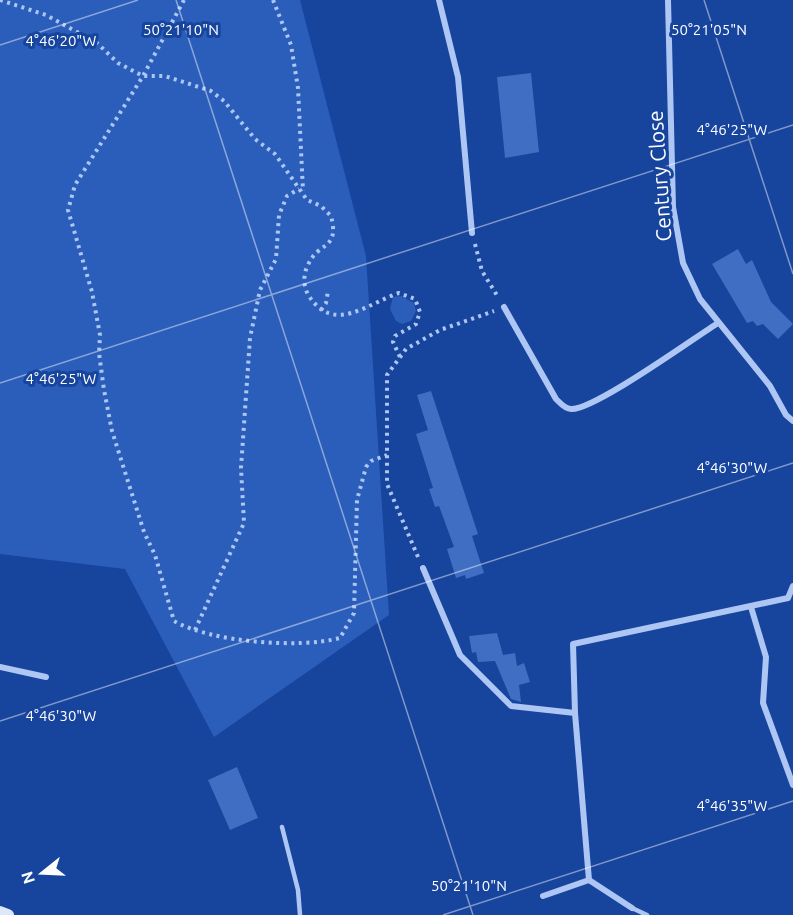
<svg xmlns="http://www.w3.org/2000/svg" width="793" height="915" font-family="Ubuntu,sans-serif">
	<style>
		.green { fill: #2a5eba }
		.building { fill: #3f6ec3 }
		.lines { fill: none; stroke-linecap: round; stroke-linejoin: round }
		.path { stroke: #aec6f3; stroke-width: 4; stroke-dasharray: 3 4.5; stroke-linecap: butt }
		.lane { stroke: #aec6f3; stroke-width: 4.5 }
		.street { stroke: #aec6f3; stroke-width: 6 }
		.secondary { stroke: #dde8fc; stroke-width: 12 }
		.ticks { fill: none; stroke: #fff; stroke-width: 1.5; stroke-opacity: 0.45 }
		.labels { text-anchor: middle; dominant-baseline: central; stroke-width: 6; stroke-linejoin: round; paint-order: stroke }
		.street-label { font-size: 21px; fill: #fff; stroke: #17449d }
		.ticks-label { font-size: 15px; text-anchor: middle; fill: #fff; stroke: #17449d; stroke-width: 6; stroke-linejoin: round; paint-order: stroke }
	</style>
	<rect width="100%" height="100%" fill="#17449d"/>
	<g class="green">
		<path d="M 0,0 L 300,0 L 366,256 L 389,615 L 214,737 L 125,569 L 0,554 Z"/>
		<path d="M 401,296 L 414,303 L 416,311 L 411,321 L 402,324 L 396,321 L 390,309 L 393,297 Z"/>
	</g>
	<g class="building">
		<path d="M 531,73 L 539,152 L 505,158 L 497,77 Z"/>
		<path d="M 738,249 L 746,264 L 752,260 L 771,302 L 793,324 L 778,339 L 763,324 L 757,326 L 753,321 L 747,323 L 712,264 Z"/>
		<path d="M 431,391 L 478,534 L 472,536 L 484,573 L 466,579 L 465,575 L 456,578 L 447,549 L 454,547 L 439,506 L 435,507 L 429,489 L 433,488 L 416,434 L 428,430 L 417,395 Z"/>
		<path d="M 497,633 L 503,655 L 515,653 L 517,666 L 524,663 L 530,682 L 519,685 L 521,702 L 511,699 L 495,661 L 478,662 L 476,652 L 472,653 L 469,636 Z"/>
		<path d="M 237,767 L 258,818 L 230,830 L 208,780 Z"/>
	</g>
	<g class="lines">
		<g class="path">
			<path d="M 0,0 L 46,15 L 97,43 L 118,63 L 143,76 L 165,76 L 211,91 L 224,101 L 255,139 L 275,154 L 307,200 L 321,206 L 331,216 C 340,251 318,241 308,265 C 303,274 303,287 309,296 C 334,335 368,303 399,293 L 415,299 L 420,312 L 416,324 L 395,336 L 393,342 L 400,357"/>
			<path d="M 184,0 L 143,76 L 75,185 L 68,210 L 92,292 L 100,335 L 99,353 L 104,390 L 112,431 L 144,532 L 155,555 L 174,621 C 210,642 299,649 340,638 L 354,613 L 357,500 L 366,467 L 371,461 L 387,455"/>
			<path d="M 273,0 L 291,45 L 298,88 L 303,191"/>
			<path d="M 475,244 L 482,271 L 498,297"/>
			<path d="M 321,310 L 326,303 L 328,291"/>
			<path d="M 418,557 L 387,484 L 387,375 L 406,349 L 440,330 L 494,311"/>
			<path d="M 195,630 L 244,523 L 241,468 L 250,338 L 260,290 L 276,259 L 279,215 L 287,196 L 299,189"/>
		</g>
		<g class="lane">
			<path d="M 282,827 L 298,890 L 300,915"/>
			<path d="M 632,908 L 647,915"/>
		</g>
		<g class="street">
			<path d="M 439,0 L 458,77 L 472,233"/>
			<path d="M 668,0 L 673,207 L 683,263 L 700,299 L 770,386 L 786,415 L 793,421"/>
			<path d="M 504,307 L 556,399 C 560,403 565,409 571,409 C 593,411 694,338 718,323"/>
			<path d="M 423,568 L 460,655 L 511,706 L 575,713"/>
			<path d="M 751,607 L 766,657 L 763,703 L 793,785"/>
			<path d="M 0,667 L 46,677"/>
			<path d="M 543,896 L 589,880"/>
			<path d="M 632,908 L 589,880 L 575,713 L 573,644 L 788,598 L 793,586"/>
		</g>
		<path class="secondary" d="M 0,912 L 8,915"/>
	</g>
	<path class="ticks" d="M 176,0 L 473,915M 704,0 L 793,274M 0,45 L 138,0M 0,383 L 793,125M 0,721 L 793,463M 443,915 L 793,801"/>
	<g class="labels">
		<g class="street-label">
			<text transform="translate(659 176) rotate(-94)">Century Close</text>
		</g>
	</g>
	<g class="ticks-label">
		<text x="181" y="35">50°21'10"N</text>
		<text x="709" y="35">50°21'05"N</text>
		<text x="61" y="46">4°46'20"W</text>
		<text x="732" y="135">4°46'25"W</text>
		<text x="61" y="384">4°46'25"W</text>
		<text x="732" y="473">4°46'30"W</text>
		<text x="61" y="721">4°46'30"W</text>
		<text x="732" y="811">4°46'35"W</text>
		<text x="469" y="891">50°21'10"N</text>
	</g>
	<g transform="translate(42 873) rotate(252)" stroke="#17449d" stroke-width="4.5" paint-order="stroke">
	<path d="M0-4.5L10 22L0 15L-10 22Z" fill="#ffffff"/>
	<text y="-9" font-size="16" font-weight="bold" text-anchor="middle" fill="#ffffff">N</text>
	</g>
</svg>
